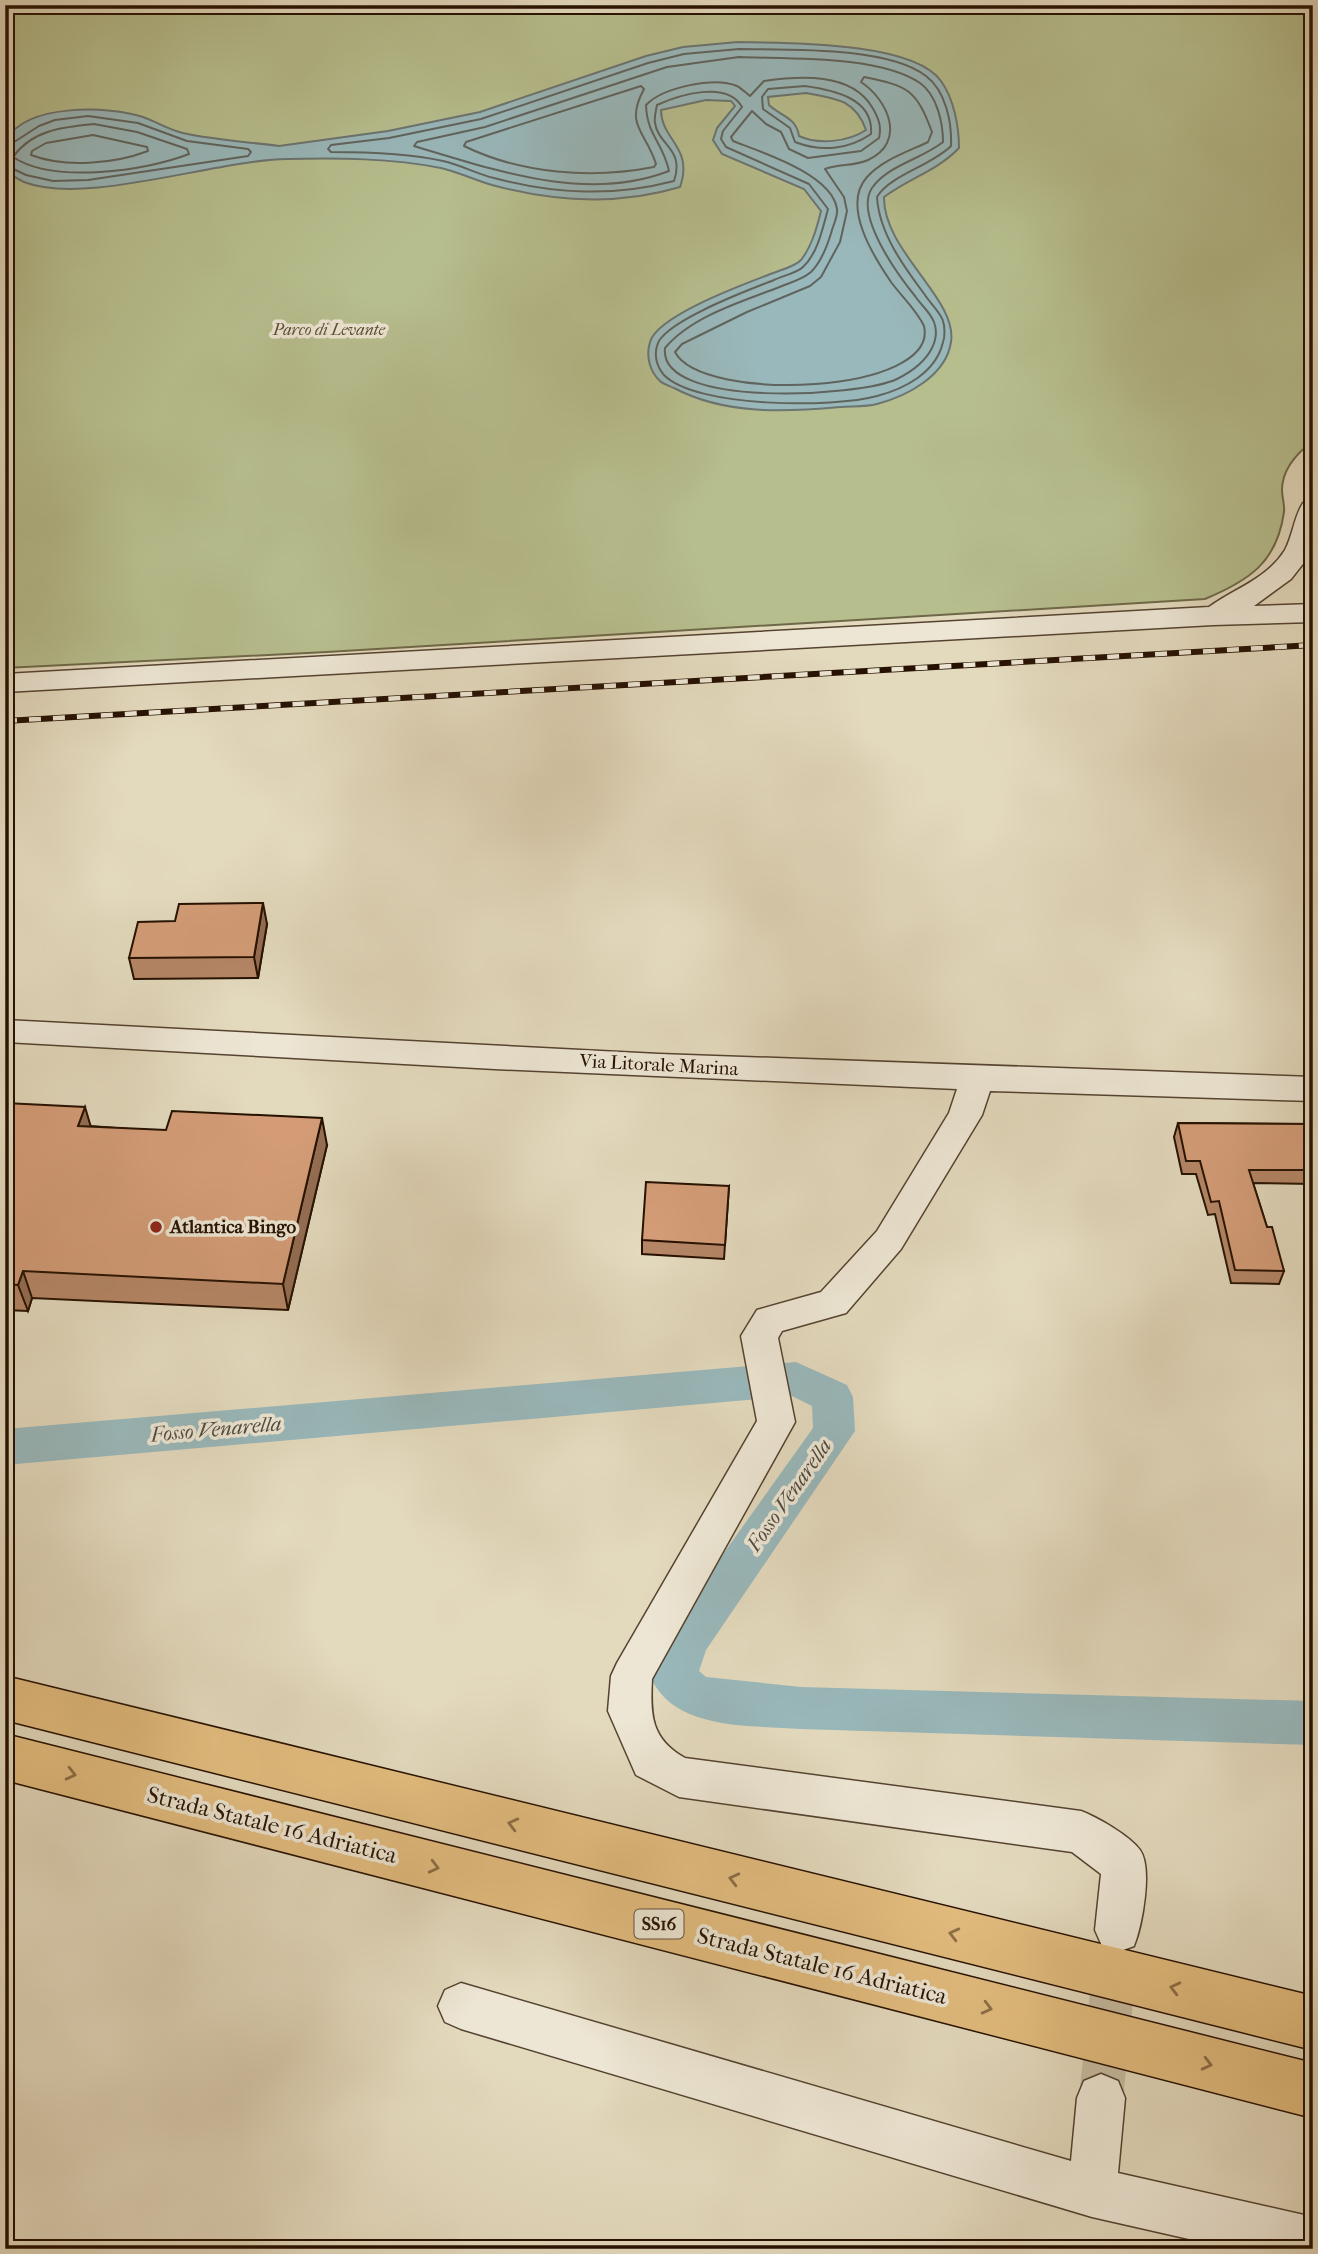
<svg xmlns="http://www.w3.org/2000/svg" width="1318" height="2254" font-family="'IM FELL French Canon',serif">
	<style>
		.green { fill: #b7be8e; stroke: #6e6848; stroke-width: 2 }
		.water { fill: #99b8bb; stroke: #6b7571; stroke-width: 2; fill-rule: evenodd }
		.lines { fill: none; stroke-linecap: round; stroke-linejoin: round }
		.shore { stroke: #60645e; stroke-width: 2 }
		.canal { fill: #99b8bb; fill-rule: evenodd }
		.minor-tunnel { stroke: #c7bba1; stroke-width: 44; stroke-dasharray: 44 22; stroke-linecap: butt }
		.minor-casing { stroke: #554330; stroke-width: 3 }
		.tertiary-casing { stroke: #554330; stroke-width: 3 }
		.trunk-casing { stroke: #261101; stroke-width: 3 }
		.minor { fill: #ede6d4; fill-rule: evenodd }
		.tertiary { fill: #ede6d4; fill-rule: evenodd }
		.trunk { fill: #e2bc7e; fill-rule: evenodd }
		.rail-casing { stroke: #261101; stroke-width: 6 }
		.rail { stroke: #ede6d4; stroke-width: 4.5; stroke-dasharray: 12; stroke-linecap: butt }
		.wall { fill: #b58666; stroke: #261101; stroke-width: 2 }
		.shaded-wall { fill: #946d53; stroke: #261101; stroke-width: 2 }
		.building { fill: #d39c77; stroke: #261101; stroke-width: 2 }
		.oneway { stroke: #8d6f46 }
		.poi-dot { fill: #8f2418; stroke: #ede6d4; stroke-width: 2.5 }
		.labels { text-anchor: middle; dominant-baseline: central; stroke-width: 7; stroke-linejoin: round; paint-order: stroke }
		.far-park-label { font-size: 16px; font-style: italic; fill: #594e32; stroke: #ede6d4 }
		.shield { fill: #ede6d4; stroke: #625140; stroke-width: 2 }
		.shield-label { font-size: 18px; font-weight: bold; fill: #261101 }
		.street-label { font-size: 19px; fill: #261101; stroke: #ede6d4 }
		.poi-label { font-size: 19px; font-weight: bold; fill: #261101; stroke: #ede6d4; text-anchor: start }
		.water-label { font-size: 21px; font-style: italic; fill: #4e4b42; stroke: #ede6d4 }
		.near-street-label { font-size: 23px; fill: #261101; stroke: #ede6d4 }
	</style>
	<rect width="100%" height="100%" fill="#e3d9bd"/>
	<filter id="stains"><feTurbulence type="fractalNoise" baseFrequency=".00286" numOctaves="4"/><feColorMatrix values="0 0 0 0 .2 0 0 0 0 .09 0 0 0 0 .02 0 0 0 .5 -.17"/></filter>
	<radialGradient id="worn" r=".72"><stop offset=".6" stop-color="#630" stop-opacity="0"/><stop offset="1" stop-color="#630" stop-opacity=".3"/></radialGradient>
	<path class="green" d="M 5,5 L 1313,5 L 1313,441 C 1297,453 1282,470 1282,490 C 1282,498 1285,505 1284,512 C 1277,563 1248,581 1205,599 L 327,652 L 5,668 Z"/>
	<path class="water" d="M 738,42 C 784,43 913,41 941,81 C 954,99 959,127 959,148 C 937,171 909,178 884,197 C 883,251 958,299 951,342 C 946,376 907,396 877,404 C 866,407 852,406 840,407 C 785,412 725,415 674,388 C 670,386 663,384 660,381 C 649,371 646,355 650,342 C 657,316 742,285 768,275 C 777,271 795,267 801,260 C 812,246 817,227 821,211 L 804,189 L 722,154 L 713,140 L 717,128 L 735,106 L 731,101 L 706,100 L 661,110 C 661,140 694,147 680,187 C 617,206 555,202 492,185 C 475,180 458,172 441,168 C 390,158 339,158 287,159 C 216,160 85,206 24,182 C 17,179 11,174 5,171 C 5,162 3,147 7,139 C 28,103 109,106 143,117 C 157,122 169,130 183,133 C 214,140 248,142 279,146 L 388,131 L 480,112 L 646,56 L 683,47 ZM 806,93 C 834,98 855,99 866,130 C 848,142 818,145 799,136 C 796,117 782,117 769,105 L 768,97 Z"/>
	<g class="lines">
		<g class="shore">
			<path d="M 739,49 C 788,50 887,46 926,76 C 946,91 952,123 951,146 C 931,166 890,175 877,197 C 879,233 904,267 925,295 C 930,303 941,313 943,321 C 945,327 945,337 943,342 C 936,373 904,389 877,396 C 834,408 696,408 664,375 C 657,367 654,356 657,346 C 661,322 751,289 774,280 C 782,276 797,273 803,267 C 818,253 823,227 828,209 L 809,184 L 726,147 L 721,139 L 723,131 L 742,107 C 727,80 679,95 657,105 C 656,110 654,118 655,123 C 658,145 685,149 674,181 C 613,197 555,194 494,178 C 477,174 461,165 443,161 C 407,153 368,152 331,152 L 328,149 L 331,145 L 389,138 L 481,119 L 648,63 L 684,54 Z"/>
			<path d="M 739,57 C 788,59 879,55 920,83 C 937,95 943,123 943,142 C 922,159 888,165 872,188 C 854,215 898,275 915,296 C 921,305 930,312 934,322 C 937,330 936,340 932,348 C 925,362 911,372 897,379 C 859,397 658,409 665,348 C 691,317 740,302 777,288 C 788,283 802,280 811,272 C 822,261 828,244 832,230 C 834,223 838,216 837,209 C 832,174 761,152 733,141 L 731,137 L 752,111 L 766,124 L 781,132 L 789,149 L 808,158 L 861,151 L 879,138 C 882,126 878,117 872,107 C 851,72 799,76 764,81 L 750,96 C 746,93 741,88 737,86 C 714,76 662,88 646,105 C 647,136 663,142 669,171 C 586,203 495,170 414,146 L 417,142 L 485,127 L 667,67 Z"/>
			<path d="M 864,77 C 908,86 916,89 932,132 L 928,142 C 907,152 882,160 867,177 C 841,206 874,257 891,282 C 902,297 916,309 924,326 C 940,394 702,404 675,352 L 682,344 L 747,312 L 810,286 L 821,277 L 840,242 L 847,211 L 844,197 L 825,169 C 839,164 855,166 868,160 C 907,142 888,100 861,82 Z"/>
			<path d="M 641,86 L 644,89 C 624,126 646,131 656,164 L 654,167 C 592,179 521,174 464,146 L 466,142 Z"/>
			<path d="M 805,86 C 833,90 874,98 871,134 C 848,150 821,152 795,142 L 790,128 L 763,109 L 762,97 L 768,89 Z"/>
			<path d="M 94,124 L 137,132 L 187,149 L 189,154 C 146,171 53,184 13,157 C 32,130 63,127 94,124 Z"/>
			<path d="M 93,135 L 147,147 L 148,151 C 114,164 65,168 31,155 L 32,151 L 46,143 Z"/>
			<path d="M 5,145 L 11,144 L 39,126 L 55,120 L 88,116 L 138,123 L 187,141 L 248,149 L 251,152 L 248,156 L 88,180 L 53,181 L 26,175 L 5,165"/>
		</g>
		<path class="canal" d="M 796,1362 L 847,1385 L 853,1397 L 855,1431 L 706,1650 L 699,1671 L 706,1677 L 801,1687 L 1313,1701 L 1313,1745 L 801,1729 C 751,1725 675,1731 651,1678 L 671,1627 L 813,1428 L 812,1406 L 792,1396 L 5,1465 L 5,1429 Z"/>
		<path class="minor-tunnel" d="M 1101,2098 L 1116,1954"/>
		<defs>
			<g id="minor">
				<path d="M 5,1020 L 659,1054 L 1313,1077 L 1313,1101 L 990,1091 L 982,1115 L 901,1249 L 846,1313 L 782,1331 L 778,1338 L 795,1422 L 652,1679 C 650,1715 651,1739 685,1758 L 1081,1811 C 1097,1817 1130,1836 1140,1850 C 1153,1868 1142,1926 1134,1946 L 1118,1952 L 1102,1946 L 1095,1930 L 1101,1874 L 1072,1852 L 679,1797 L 636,1775 L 608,1711 L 611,1676 L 617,1663 L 757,1421 L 741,1336 L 757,1310 L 821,1292 L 877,1231 L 949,1113 L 957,1089 L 495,1069 L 5,1042 Z"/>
				<path d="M 461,1983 L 1071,2161 L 1077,2098 L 1084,2081 L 1101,2074 L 1118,2081 L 1125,2098 L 1118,2173 L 1313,2217 L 1313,2249 L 1233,2249 L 1092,2217 L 461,2029 L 445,2022 L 438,2006 L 445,1990 Z"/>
			</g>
			<path id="tertiary" d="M 1313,501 L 1313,551 L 1291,579 L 1254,606 L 1313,604 L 1313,622 L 1213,625 L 5,692 L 5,674 L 1209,607 C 1235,588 1267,579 1285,550 C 1293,535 1294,517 1303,503 Z"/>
			<g id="trunk">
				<path d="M 5,1676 L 1313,1996 L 1313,2050 L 5,1720 Z"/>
				<path d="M 5,1734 L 1313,2063 L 1313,2118 L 5,1780 Z"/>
			</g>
		</defs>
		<use href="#minor" class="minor-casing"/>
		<use href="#tertiary" class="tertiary-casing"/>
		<use href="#trunk" class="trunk-casing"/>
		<use href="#minor" class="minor"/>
		<use href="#tertiary" class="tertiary"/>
		<use href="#trunk" class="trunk"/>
		<defs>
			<path id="rail" d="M 5,721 L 1313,645"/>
		</defs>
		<use href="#rail" class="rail-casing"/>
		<use href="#rail" class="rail"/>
	</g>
	<g class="wall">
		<path d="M 267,924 L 258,978 L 134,979 L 129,958 Z"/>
		<path d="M 5,1103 L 91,1126 L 327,1145 L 288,1310 L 32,1298 L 28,1311 L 5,1310 Z"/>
		<path d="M 1178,1123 L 1313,1124 L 1313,1184 L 1253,1183 L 1267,1227 L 1284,1271 L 1279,1284 L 1231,1283 L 1215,1214 L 1208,1215 L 1196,1174 L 1182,1174 L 1174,1137 Z"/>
		<path d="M 729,1186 L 724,1259 L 642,1254 L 642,1240 Z"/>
	</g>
	<g class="shaded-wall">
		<path d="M 263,903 L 267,924 L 258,978 L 254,957 Z"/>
		<path d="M 85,1107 L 93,1134 L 78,1126 Z"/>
		<path d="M 322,1118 L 327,1145 L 288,1310 L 283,1284 Z"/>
		<path d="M 23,1271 L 32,1298 L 28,1311 L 18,1285 Z"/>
	</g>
	<g class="building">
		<path d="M 263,903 L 254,957 L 129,958 L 138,922 L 175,921 L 179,904 Z"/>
		<path d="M 5,1103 L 85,1107 L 78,1126 L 166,1130 L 172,1111 L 322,1118 L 283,1284 L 23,1271 L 18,1285 L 5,1284 Z"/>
		<path d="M 1178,1123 L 1313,1124 L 1313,1170 L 1249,1170 L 1267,1227 L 1272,1227 L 1284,1271 L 1235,1270 L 1219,1201 L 1211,1202 L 1200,1161 L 1186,1161 Z"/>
		<path d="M 646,1182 L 729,1186 L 725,1245 L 642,1240 Z"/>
	</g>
	<defs><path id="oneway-chevron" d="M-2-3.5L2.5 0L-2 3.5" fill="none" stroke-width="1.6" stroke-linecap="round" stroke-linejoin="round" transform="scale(1.75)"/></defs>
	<g class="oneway">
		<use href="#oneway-chevron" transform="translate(71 1774) rotate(14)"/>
		<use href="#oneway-chevron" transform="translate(513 1824) rotate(-166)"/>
		<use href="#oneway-chevron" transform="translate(434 1867) rotate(14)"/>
		<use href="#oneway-chevron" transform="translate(734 1879) rotate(-166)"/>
		<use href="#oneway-chevron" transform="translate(954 1934) rotate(-166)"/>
		<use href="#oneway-chevron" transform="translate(1175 1988) rotate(-166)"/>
		<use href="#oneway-chevron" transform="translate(987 2008) rotate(14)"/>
		<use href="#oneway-chevron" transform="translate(1207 2064) rotate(14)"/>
	</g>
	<circle class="poi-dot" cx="156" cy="1227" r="7"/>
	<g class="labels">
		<g class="far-park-label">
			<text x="329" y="329">Parco di Levante</text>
		</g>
		<rect class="shield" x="634.5" y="1909.5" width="49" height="29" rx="5"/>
		<g class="shield-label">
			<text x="659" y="1924">SS16</text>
		</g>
		<g class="street-label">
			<text transform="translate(659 1065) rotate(3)">Via Litorale Marina</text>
		</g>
		<g class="poi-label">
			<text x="170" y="1227">Atlantica Bingo</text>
		</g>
		<g class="water-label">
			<text transform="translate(216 1429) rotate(-5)">Fosso Venarella</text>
			<text transform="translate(789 1495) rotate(-55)">Fosso Venarella</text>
		</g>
		<g class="near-street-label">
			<text transform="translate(272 1825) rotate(14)">Strada Statale 16 Adriatica</text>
			<text transform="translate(822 1966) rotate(14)">Strada Statale 16 Adriatica</text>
		</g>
	</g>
	<rect width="1318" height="2254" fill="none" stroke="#e3d9bd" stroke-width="28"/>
	<rect x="7" y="7" width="1304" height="2240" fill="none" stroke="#261101" stroke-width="3.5"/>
	<rect x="14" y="14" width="1290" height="2226" fill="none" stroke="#261101" stroke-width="2"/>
	<rect width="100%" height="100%" filter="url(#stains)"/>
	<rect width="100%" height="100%" fill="url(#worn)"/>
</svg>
